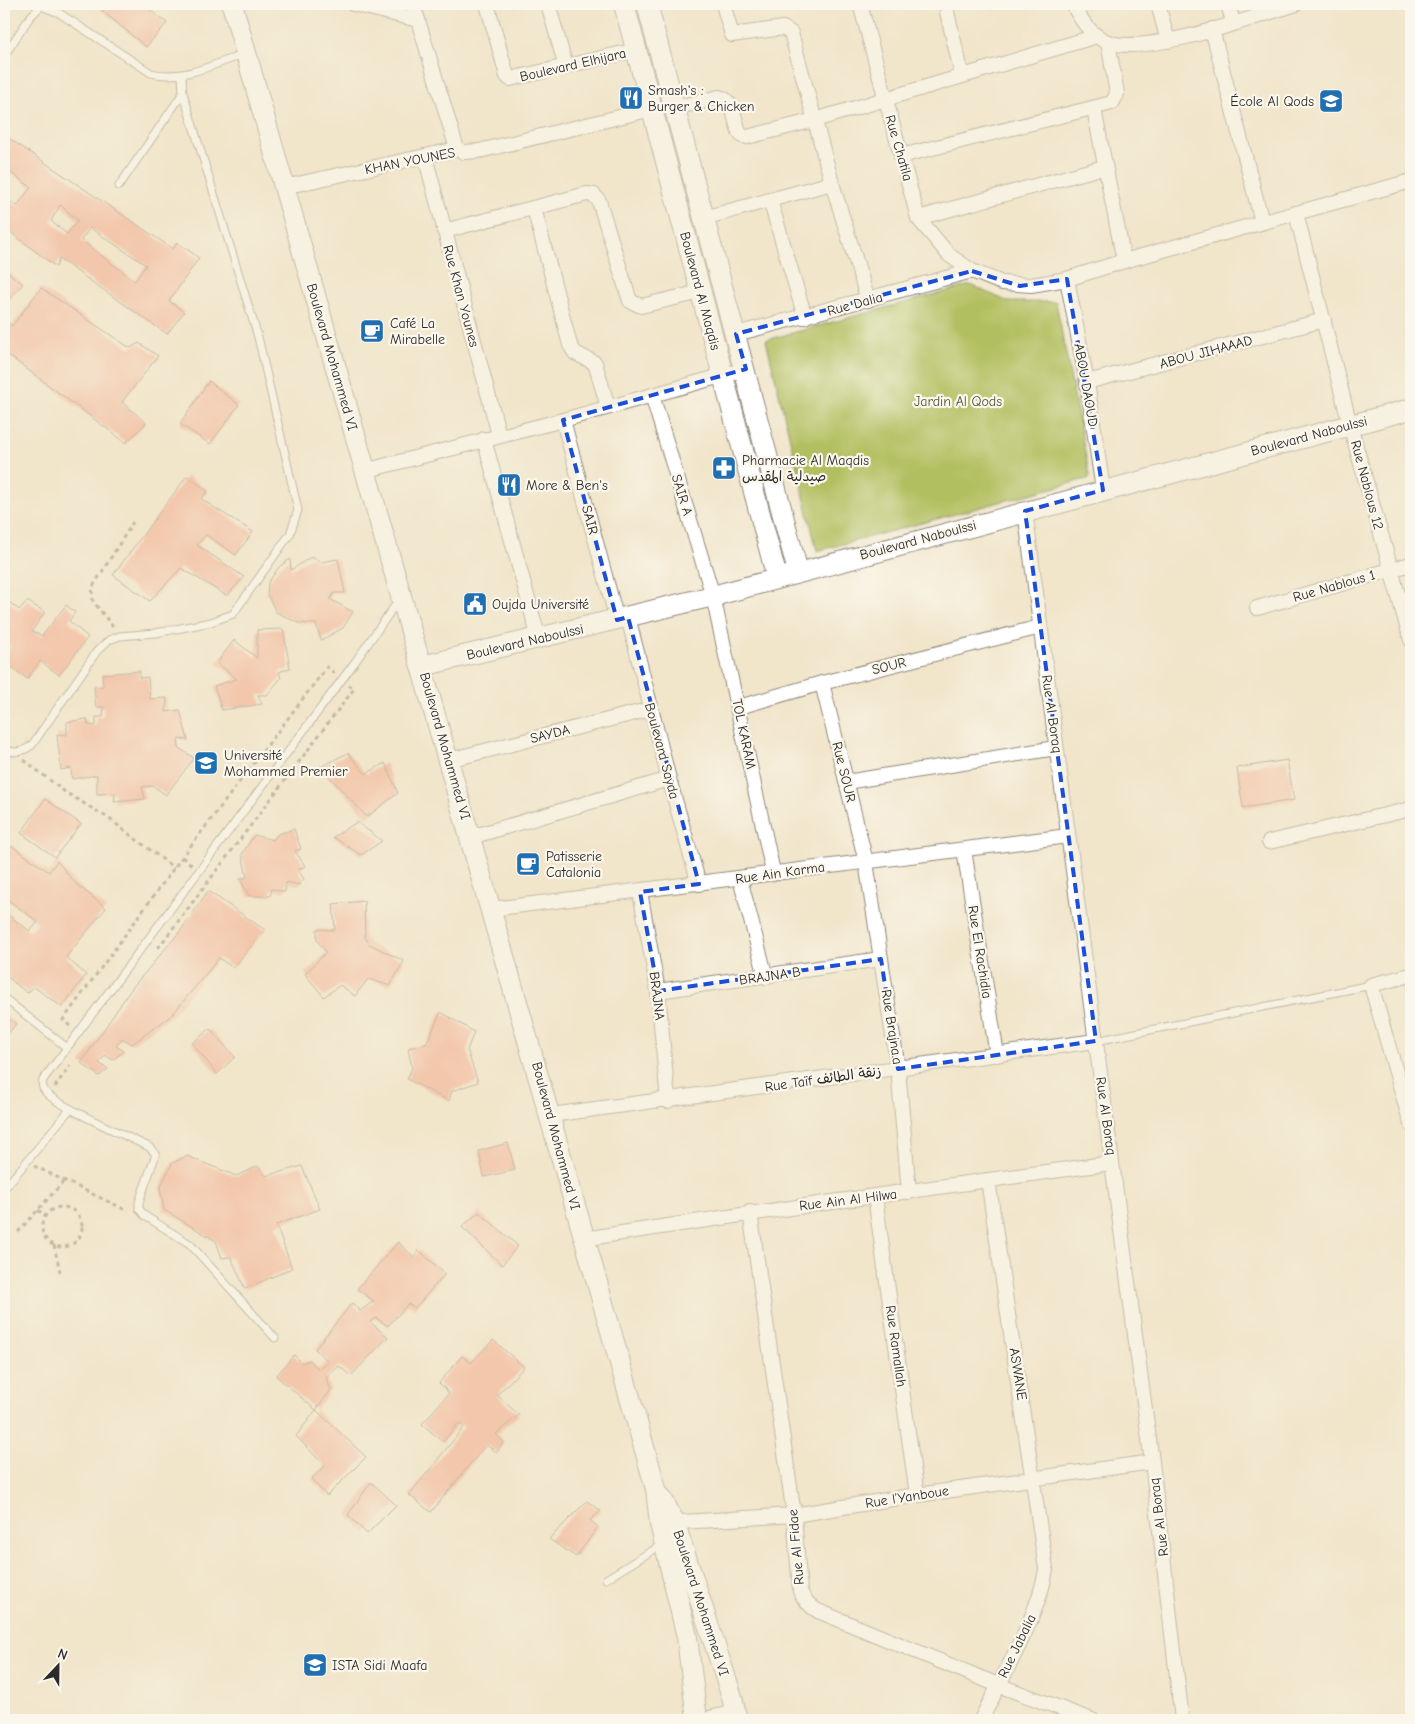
<svg xmlns="http://www.w3.org/2000/svg" width="1415" height="1724" font-family="'Comic Neue','Playpen Sans Arabic',sans-serif">
	<style>
		.green { fill: #b2bf60; stroke: #6e7546 }
		.building { fill: #f6a387; fill-rule: evenodd }
		.lines { fill: none; stroke-linecap: round; stroke-linejoin: round }
		.lane-casing { stroke: #8e887a; stroke-width: 9 }
		.street-casing { stroke: #8e887a; stroke-width: 16 }
		.secondary-casing { stroke: #8e887a; stroke-width: 22 }
		.path { stroke: #8e887a; stroke-width: 3; stroke-dasharray: 4 4; stroke-linecap: butt }
		.lane { stroke: #fff; stroke-width: 7 }
		.street { stroke: #fff; stroke-width: 14 }
		.secondary { stroke: #fff; stroke-width: 20 }
		.marked { fill: none; stroke: #1d4ed8; stroke-width: 4; stroke-dasharray: 10 6; stroke-linejoin: round }
		.labels { text-anchor: middle; dominant-baseline: central; stroke-width: 4.5; stroke-linejoin: round; paint-order: stroke }
		.street-label { font-size: 14px; fill: #2b2b2b; stroke: #fbf7ec }
		.poi-label { font-size: 14px; fill: #2b2b2b; stroke: #fbf7ec; text-anchor: start }
		.park-label { font-size: 14px; fill: #54573b; stroke: #fbf7ec }
	</style>
	<rect width="100%" height="100%" fill="#fbf7ec"/>
	<filter id="ink" filterUnits="userSpaceOnUse"><feTurbulence type="fractalNoise" baseFrequency=".02" numOctaves="2"/><feDisplacementMap in="SourceGraphic" scale="10" xChannelSelector="R" yChannelSelector="G"/><feConvolveMatrix kernelMatrix="1 2 1 2 8 2 1 2 1" color-interpolation-filters="sRGB"/></filter>
	<filter id="wash" filterUnits="userSpaceOnUse"><feTurbulence type="fractalNoise" baseFrequency=".0096" numOctaves="4" result="noise"/><feDisplacementMap in="SourceGraphic" scale="20" xChannelSelector="R" yChannelSelector="G"/><feGaussianBlur stdDeviation="1.12" result="paint"/><feColorMatrix in="noise" values="0 0 0 0 0 0 0 0 0 0 0 0 0 0 0 0 0 1.4 0 .05"/><feComposite in="paint" operator="in"/></filter>
	<g filter="url(#wash)">
		<rect width="100%" height="100%" fill="#f1e5ca"/>
		<path class="green" d="M 970,285 L 1009,302 L 1056,302 L 1090,478 L 817,551 L 766,340 Z"/>
		<g id="blocks">
			<g class="building">
				<path d="M 94,4 L 142,4 L 167,23 L 146,47 Z"/>
				<path d="M 4,135 L 173,249 L 177,242 L 199,258 L 169,301 L 184,312 L 167,334 L 59,259 L 56,267 L 4,227 L 4,197 L 17,206 L 31,187 L 4,168 ZM 60,205 L 78,220 L 67,234 L 51,221 ZM 90,228 L 146,265 L 135,281 L 81,240 Z"/>
				<path d="M 4,269 L 23,284 L 8,300 L 4,297 Z"/>
				<path d="M 41,288 L 130,348 L 139,343 L 158,356 L 122,402 L 146,423 L 126,443 L 4,352 L 4,320 L 12,326 Z"/>
				<path d="M 209,381 L 239,405 L 210,444 L 180,424 Z"/>
				<path d="M 187,476 L 208,491 L 201,499 L 253,532 L 236,555 L 206,535 L 197,545 L 244,577 L 227,596 L 181,568 L 150,601 L 113,575 Z"/>
				<path d="M 311,557 L 321,562 L 338,559 L 345,593 L 334,593 L 330,599 L 353,612 L 343,628 L 321,640 L 316,624 L 298,623 L 276,612 L 267,594 L 268,583 L 279,567 L 290,559 L 291,570 Z"/>
				<path d="M 27,601 L 45,612 L 32,631 L 42,636 L 66,605 L 75,612 L 69,621 L 88,637 L 59,675 L 40,661 L 27,679 L 4,661 L 4,656 L 11,647 L 4,640 L 4,608 L 9,602 L 19,610 Z"/>
				<path d="M 283,629 L 290,668 L 279,672 L 281,678 L 267,695 L 258,695 L 262,704 L 222,710 L 214,686 L 237,679 L 217,663 L 234,640 L 257,658 L 257,630 Z"/>
				<path d="M 140,671 L 139,678 L 148,677 L 150,699 L 167,698 L 166,712 L 180,710 L 188,740 L 178,739 L 179,748 L 194,758 L 166,795 L 153,786 L 142,787 L 145,799 L 114,802 L 115,793 L 97,794 L 97,775 L 72,779 L 71,768 L 61,770 L 57,734 L 67,735 L 67,722 L 87,719 L 88,725 L 96,726 L 96,717 L 103,717 L 104,707 L 96,707 L 94,687 L 103,686 L 102,674 Z"/>
				<path d="M 348,753 L 366,774 L 385,763 L 398,793 L 367,817 L 320,767 Z"/>
				<path d="M 1287,760 L 1294,800 L 1243,808 L 1237,768 Z"/>
				<path d="M 45,799 L 81,824 L 55,857 L 21,833 Z"/>
				<path d="M 357,822 L 382,841 L 361,855 L 333,837 Z"/>
				<path d="M 294,829 L 301,849 L 295,851 L 305,866 L 298,870 L 304,879 L 299,885 L 286,882 L 285,892 L 272,889 L 270,896 L 249,896 L 240,879 L 247,877 L 242,854 L 254,835 L 273,840 L 278,834 Z"/>
				<path d="M 12,846 L 49,872 L 57,861 L 76,884 L 106,908 L 66,957 L 86,975 L 62,1007 L 34,987 L 27,993 L 4,974 L 4,912 L 30,931 L 38,922 L 4,897 L 4,857 Z"/>
				<path d="M 208,891 L 265,930 L 233,968 L 219,958 L 172,1015 L 132,1044 L 122,1038 L 116,1046 L 124,1051 L 113,1060 L 105,1055 L 99,1063 L 108,1069 L 99,1076 L 81,1063 L 132,988 L 182,929 Z"/>
				<path d="M 364,901 L 365,937 L 369,944 L 404,961 L 390,986 L 368,979 L 355,996 L 340,985 L 324,997 L 305,974 L 326,952 L 317,940 L 317,929 L 335,930 L 333,904 Z"/>
				<path d="M 441,1012 L 474,1032 L 467,1050 L 478,1082 L 452,1091 L 449,1101 L 407,1079 L 412,1068 L 408,1048 L 426,1044 Z"/>
				<path d="M 4,1015 L 16,1024 L 4,1039 Z"/>
				<path d="M 210,1029 L 235,1057 L 217,1074 L 192,1043 Z"/>
				<path d="M 508,1143 L 515,1170 L 484,1177 L 479,1151 Z"/>
				<path d="M 187,1156 L 236,1176 L 258,1166 L 266,1176 L 302,1166 L 320,1209 L 276,1225 L 292,1268 L 245,1289 L 231,1257 L 222,1258 L 216,1241 L 164,1210 L 160,1188 L 172,1163 Z"/>
				<path d="M 479,1212 L 518,1246 L 502,1265 L 462,1227 Z"/>
				<path d="M 398,1242 L 414,1257 L 419,1250 L 445,1274 L 415,1308 L 408,1304 L 388,1326 L 376,1318 L 370,1322 L 388,1337 L 351,1376 L 339,1366 L 326,1378 L 331,1390 L 316,1410 L 276,1376 L 294,1355 L 302,1363 L 310,1360 L 318,1369 L 328,1361 L 315,1349 L 352,1303 L 360,1311 L 374,1301 L 357,1289 Z"/>
				<path d="M 493,1340 L 524,1367 L 497,1395 L 519,1415 L 496,1434 L 504,1442 L 497,1452 L 486,1445 L 431,1512 L 409,1495 L 464,1427 L 459,1423 L 443,1442 L 422,1424 L 449,1393 L 439,1383 L 462,1356 L 471,1363 Z"/>
				<path d="M 316,1410 L 366,1457 L 327,1496 L 311,1479 L 325,1466 L 296,1436 Z"/>
				<path d="M 371,1482 L 396,1505 L 367,1534 L 348,1515 Z"/>
				<path d="M 587,1501 L 601,1511 L 590,1520 L 598,1527 L 576,1557 L 549,1539 Z"/>
			</g>
		</g>
	</g>
	<g filter="url(#ink)">
		<use href="#blocks" fill-opacity="0" stroke="#8e887a" stroke-width="1"/>
		<g class="lines">
			<defs>
				<g id="lane">
					<path d="M 4,56 L 30,17 L 41,6 L 59,13 L 151,73 C 183,81 214,64 245,54"/>
					<path d="M 119,186 L 183,93"/>
					<path d="M 4,748 C 14,755 23,752 32,745 L 97,651 L 109,640 L 120,636 L 156,633 L 211,622 L 233,614 L 290,534 L 298,510 L 258,337 L 183,93 L 182,75"/>
					<path d="M 4,998 L 66,1047"/>
					<path d="M 1096,1041 L 1371,985"/>
					<path d="M 4,1189 L 70,1109"/>
					<path d="M 275,1338 L 190,1244 L 145,1216 L 139,1209 L 139,1202 L 156,1154 L 149,1147 C 131,1138 52,1104 45,1091 C 42,1088 42,1084 43,1080 L 355,662 L 398,601"/>
					<path d="M 606,1579 L 663,1544"/>
				</g>
				<g id="street">
					<path d="M 353,4 L 418,20 L 457,149"/>
					<path d="M 413,4 L 418,20"/>
					<path d="M 487,4 L 507,76 L 510,79 L 636,50"/>
					<path d="M 548,4 L 566,67"/>
					<path d="M 723,4 L 732,35 L 783,28 L 791,33 L 832,183 L 868,300"/>
					<path d="M 860,4 L 918,218 L 949,255 L 972,271 L 1002,283 L 1031,285 L 1067,279 L 1124,261 L 1411,181"/>
					<path d="M 948,4 L 947,12 L 962,75"/>
					<path d="M 1073,4 C 1080,19 1091,36 1108,42 C 1147,56 1255,17 1296,4"/>
					<path d="M 1158,4 L 1168,41"/>
					<path d="M 1228,4 L 1233,22"/>
					<path d="M 1212,29 L 1262,222"/>
					<path d="M 675,108 L 719,97 C 733,99 735,120 739,132 L 742,136 L 747,137 L 815,120 L 1097,36"/>
					<path d="M 1094,109 L 1124,261"/>
					<path d="M 425,156 L 499,435"/>
					<path d="M 901,156 L 1112,103 L 1117,94 L 1108,42"/>
					<path d="M 284,187 L 457,149 L 464,152 L 479,151 L 652,109"/>
					<path d="M 770,200 L 805,317"/>
					<path d="M 534,208 L 570,345 L 575,353 L 595,363 L 608,407"/>
					<path d="M 1296,213 L 1350,425 L 1411,640"/>
					<path d="M 704,218 L 832,183"/>
					<path d="M 918,218 L 1104,167"/>
					<path d="M 444,231 L 587,194 L 594,195 L 599,201 L 630,301 L 641,306 L 701,292"/>
					<path d="M 1067,279 L 1087,382 L 1103,490"/>
					<path d="M 736,334 L 972,271"/>
					<path d="M 1087,382 L 1324,320"/>
					<path d="M 652,395 L 713,596 L 773,872"/>
					<path d="M 563,420 L 617,620"/>
					<path d="M 484,439 L 539,639"/>
					<path d="M 364,471 L 563,420 L 746,369"/>
					<path d="M 1025,511 L 1152,1462 L 1182,1720"/>
					<path d="M 1257,608 L 1411,564"/>
					<path d="M 628,617 L 669,779 L 699,884"/>
					<path d="M 822,683 L 866,862 L 898,1069 L 909,1192"/>
					<path d="M 739,707 L 822,683 L 1040,627"/>
					<path d="M 449,760 L 651,709"/>
					<path d="M 846,782 L 1056,748"/>
					<path d="M 471,837 L 669,779"/>
					<path d="M 1269,842 L 1411,809"/>
					<path d="M 964,850 L 997,1055"/>
					<path d="M 740,879 L 766,977"/>
					<path d="M 640,892 L 658,991 L 668,1101"/>
					<path d="M 492,909 L 1068,836"/>
					<path d="M 1411,975 L 1371,985 L 1411,1124"/>
					<path d="M 658,991 L 881,959"/>
					<path d="M 551,1115 L 1096,1041"/>
					<path d="M 875,1197 L 917,1495"/>
					<path d="M 750,1212 L 794,1515 L 800,1591 C 804,1600 809,1606 818,1611 L 998,1685 L 1092,1720"/>
					<path d="M 584,1239 C 760,1211 936,1187 1112,1163"/>
					<path d="M 666,1523 L 794,1515 L 917,1495 L 1152,1462"/>
					<path d="M 981,1720 C 1002,1677 1039,1615 1046,1569 L 988,1180"/>
				</g>
				<g id="secondary">
					<path d="M 232,4 L 656,1489 L 660,1524 L 687,1637 L 697,1720"/>
					<path d="M 624,4 L 777,578"/>
					<path d="M 647,4 L 798,572"/>
					<path d="M 422,666 L 713,596 L 1411,409"/>
					<path d="M 661,1497 L 674,1521 L 732,1697 L 737,1720"/>
					<path d="M 713,1720 L 724,1718 L 731,1720"/>
				</g>
			</defs>
			<use href="#lane" class="lane-casing"/>
			<use href="#street" class="street-casing"/>
			<use href="#secondary" class="secondary-casing"/>
			<g class="path">
				<path d="M 113,627 L 93,601 L 92,588 L 133,522"/>
				<path d="M 24,760 L 65,792 L 108,818 L 174,868"/>
				<path d="M 182,857 L 192,865"/>
				<path d="M 158,948 L 354,689 L 349,685"/>
				<path d="M 70,1026 L 63,1020 L 174,868 L 327,667 L 335,674"/>
				<path d="M 55,1087 L 70,1065"/>
				<path d="M 34,1166 L 128,1211"/>
				<circle cx="62" cy="1227" r="20"/>
				<path d="M 38,1210 L 45,1216"/>
				<path d="M 18,1232 L 64,1181"/>
				<path d="M 54,1245 L 60,1272"/>
			</g>
			<use href="#lane" class="lane"/>
			<use href="#street" class="street"/>
			<use href="#secondary" class="secondary"/>
		</g>
	</g>
	<path d="M0 0H1415V1724H0ZM 972,271 L 1020,286 L 1067,279 L 1103,490 L 1025,511 L 1096,1041 L 898,1069 L 881,959 L 658,991 L 640,892 L 699,884 L 628,617 L 617,620 L 563,420 L 746,369 L 736,334 Z" fill="#f1e5ca" fill-opacity=".55" fill-rule="evenodd"/>
	<path class="marked" d="M 972,271 L 1020,286 L 1067,279 L 1103,490 L 1025,511 L 1096,1041 L 898,1069 L 881,959 L 658,991 L 640,892 L 699,884 L 628,617 L 617,620 L 563,420 L 746,369 L 736,334 Z"/>
	<defs>
		<symbol id="restaurant-square" viewBox="-11 -11 22 22"><rect x="-9" y="-9" width="18" height="18" rx="4" fill="#1f6fb2" stroke="#fbf7ec"/><path d="M-5-6h1v4h1v-4h1v4h1v-4h1v5L-1.5 .5V6h-2V.5L-5-1ZM5-6V6H3V1.5H1.5Q1.5-4 5-6Z" fill="#fff"/></symbol>
		<symbol id="school-square" viewBox="-11 -11 22 22"><rect x="-9" y="-9" width="18" height="18" rx="4" fill="#1f6fb2" stroke="#fbf7ec"/><path d="M0-5L7-2L0 1L-7-2ZM-4 1L0 2.5L4 1V4Q0 6-4 4Z" fill="#fff"/></symbol>
		<symbol id="cafe-square" viewBox="-11 -11 22 22"><rect x="-9" y="-9" width="18" height="18" rx="4" fill="#1f6fb2" stroke="#fbf7ec"/><path d="M-5.5-4.5H6V0H3Q3 3.5 0 3.5H-2.5Q-5.5 3.5-5.5 0ZM3-3.2v2h1.7v-2ZM-6 4.5H4V6H-6Z" fill="#fff"/></symbol>
		<symbol id="pharmacy-square" viewBox="-11 -11 22 22"><rect x="-9" y="-9" width="18" height="18" rx="4" fill="#1f6fb2" stroke="#fbf7ec"/><path d="M-2-6h4v4h4v4h-4v4h-4v-4h-4v-4h4Z" fill="#fff"/></symbol>
		<symbol id="civic-square" viewBox="-11 -11 22 22"><rect x="-9" y="-9" width="18" height="18" rx="4" fill="#1f6fb2" stroke="#fbf7ec"/><path d="M-.6-6.5H3V-4.5H.6V-3L4-1V1h2V6H-6V1h2V-1L-.6-3ZM-1.2 2.5V6h2.4V2.5Z" fill="#fff"/></symbol>
		<symbol id="university-square" viewBox="-11 -11 22 22"><rect x="-9" y="-9" width="18" height="18" rx="4" fill="#1f6fb2" stroke="#fbf7ec"/><path d="M0-5L7-2L0 1L-7-2ZM-4 1L0 2.5L4 1V4Q0 6-4 4Z" fill="#fff"/></symbol>
	</defs>
	<g fill-rule="evenodd">
		<use href="#restaurant-square" x="617" y="84" width="28" height="28"/>
		<use href="#school-square" x="1317" y="87" width="28" height="28"/>
		<use href="#cafe-square" x="358" y="317" width="28" height="28"/>
		<use href="#pharmacy-square" x="710" y="454" width="28" height="28"/>
		<use href="#restaurant-square" x="495" y="471" width="28" height="28"/>
		<use href="#civic-square" x="461" y="590" width="28" height="28"/>
		<use href="#university-square" x="192" y="749" width="28" height="28"/>
		<use href="#cafe-square" x="514" y="850" width="28" height="28"/>
		<use href="#university-square" x="301" y="1651" width="28" height="28"/>
	</g>
	<g class="labels">
		<g class="street-label">
			<text transform="translate(573 65) rotate(-13)">Boulevard Elhijara</text>
			<text transform="translate(899 148) rotate(74)">Rue Chatila</text>
			<text transform="translate(410 161) rotate(-11)">KHAN YOUNES</text>
			<text transform="translate(700 291) rotate(75)">Boulevard Al Maqdis</text>
			<text transform="translate(461 296) rotate(75)">Rue Khan Younes</text>
			<text transform="translate(855 304) rotate(-15)">Rue Dalia</text>
			<text transform="translate(1206 352) rotate(-15)">ABOU JIHAAAD</text>
			<text transform="translate(332 357) rotate(74)">Boulevard Mohammed VI</text>
			<text transform="translate(1086 385) rotate(80)">ABOU DAOUD</text>
			<text transform="translate(1309 436) rotate(-15)">Boulevard Naboulssi</text>
			<text transform="translate(1367 485) rotate(75)">Rue Nablous 12</text>
			<text transform="translate(682 495) rotate(73)">SAIR A</text>
			<text transform="translate(590 520) rotate(75)">SAIR</text>
			<text transform="translate(918 540) rotate(-15)">Boulevard Naboulssi</text>
			<text transform="translate(1334 586) rotate(-16)">Rue Nablous 1</text>
			<text transform="translate(525 642) rotate(-13)">Boulevard Naboulssi</text>
			<text transform="translate(889 666) rotate(-14)">SOUR</text>
			<text transform="translate(1052 714) rotate(82)">Rue Al Boraq</text>
			<text transform="translate(550 734) rotate(-14)">SAYDA</text>
			<text transform="translate(744 734) rotate(78)">TOL KARAM</text>
			<text transform="translate(445 746) rotate(74)">Boulevard Mohammed VI</text>
			<text transform="translate(662 751) rotate(75)">Boulevard Sayda</text>
			<text transform="translate(844 772) rotate(76)">Rue SOUR</text>
			<text transform="translate(780 873) rotate(-8)">Rue Ain Karma</text>
			<text transform="translate(980 952) rotate(81)">Rue El Rachidia</text>
			<text transform="translate(770 976) rotate(-8)">BRAJNA B</text>
			<text transform="translate(657 996) rotate(83)">BRAJNA</text>
			<text transform="translate(892 1027) rotate(81)">Rue Brajna.a</text>
			<text transform="translate(823 1079) rotate(-8)">Rue Taïf زنقة الطائف</text>
			<text transform="translate(1106 1116) rotate(82)">Rue Al Boraq</text>
			<text transform="translate(556 1136) rotate(75)">Boulevard Mohammed VI</text>
			<text transform="translate(848 1200) rotate(-7)">Rue Ain Al Hilwa</text>
			<text transform="translate(896 1346) rotate(82)">Rue Ramallah</text>
			<text transform="translate(1018 1374) rotate(81)">ASWANE</text>
			<text transform="translate(907 1497) rotate(-9)">Rue l’Yanboue</text>
			<text transform="translate(1159 1517) rotate(-97)">Rue Al Boraq</text>
			<text transform="translate(796 1547) rotate(-95)">Rue Al Fidae</text>
			<text transform="translate(701 1603) rotate(72)">Boulevard Mohammed VI</text>
			<text transform="translate(1017 1646) rotate(-64)">Rue Jabalia</text>
		</g>
		<g class="poi-label">
			<text x="648" y="90">Smash's :<tspan x="648" dy="16">Burger &amp; Chicken</tspan></text>
			<text x="1314" y="101" text-anchor="end">École Al Qods</text>
			<text x="390" y="323">Café La<tspan x="390" dy="16">Mirabelle</tspan></text>
			<text x="742" y="460">Pharmacie Al Maqdis<tspan x="742" dy="16">صيدلية المقدس</tspan></text>
			<text x="526" y="485">More &amp; Ben's</text>
			<text x="492" y="604">Oujda Université</text>
			<text x="224" y="755">Université<tspan x="224" dy="16">Mohammed Premier</tspan></text>
			<text x="546" y="856">Patisserie<tspan x="546" dy="16">Catalonia</tspan></text>
			<text x="332" y="1665">ISTA Sidi Maafa</text>
		</g>
		<g class="park-label">
			<text x="958" y="401">Jardin Al Qods</text>
		</g>
	</g>
	<rect width="1415" height="1724" fill="none" stroke="#fbf7ec" stroke-width="20"/>
	<g transform="translate(58 1666) rotate(22)" stroke="#fbf7ec" stroke-width="4" paint-order="stroke">
	<path d="M0-4L9 19L0 12L-9 19Z" fill="#2b2b2b"/>
	<text y="-8" font-size="14" font-weight="bold" text-anchor="middle" fill="#2b2b2b">N</text>
	</g>
</svg>
